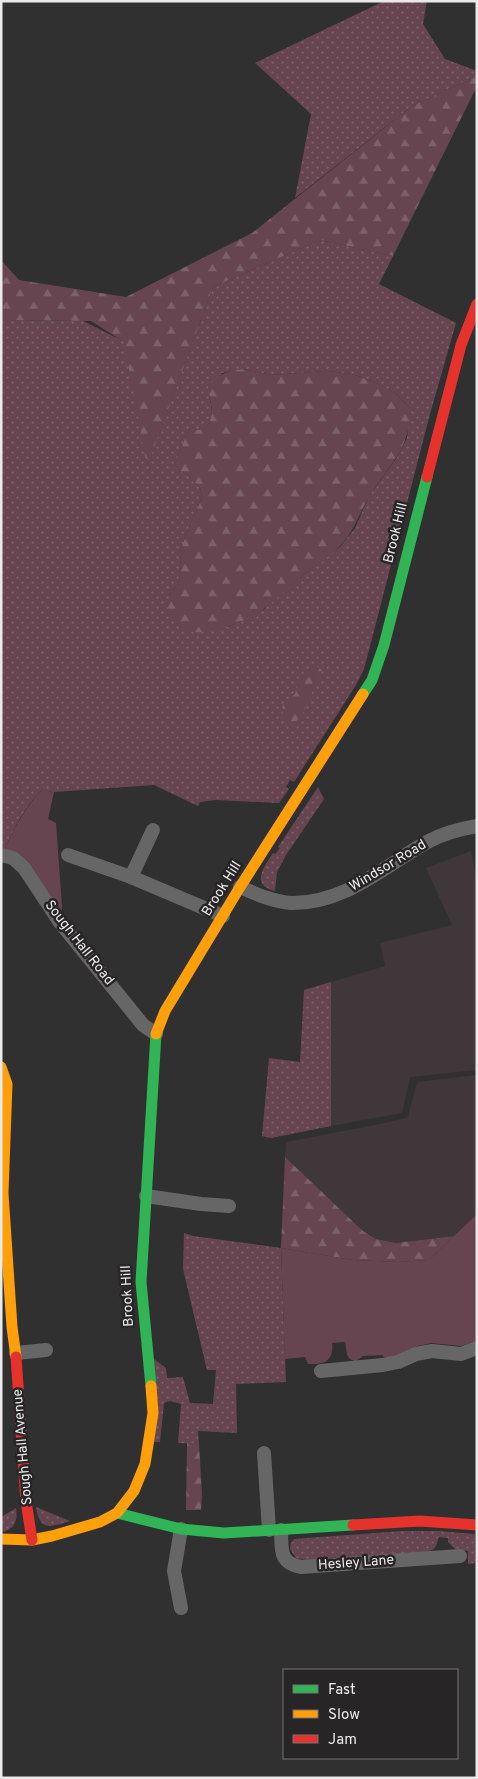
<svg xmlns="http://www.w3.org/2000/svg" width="478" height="1779" font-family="Overpass,sans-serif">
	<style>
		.built { fill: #3f373a }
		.grass { fill: url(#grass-dots); fill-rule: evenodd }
		.forest { fill: url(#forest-firs) }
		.green { fill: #664551 }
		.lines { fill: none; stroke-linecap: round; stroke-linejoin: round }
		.street { stroke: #676666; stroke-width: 14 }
		.fast { stroke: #30b455; stroke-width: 11 }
		.slow { stroke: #ff9f0a; stroke-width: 11 }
		.jam { stroke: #e5322d; stroke-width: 11 }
		.labels { text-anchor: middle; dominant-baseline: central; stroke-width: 5; stroke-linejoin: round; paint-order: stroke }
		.street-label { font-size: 14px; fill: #ebe9e9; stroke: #282526 }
	</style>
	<defs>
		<pattern id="grass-dots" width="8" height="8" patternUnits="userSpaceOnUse" patternTransform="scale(1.25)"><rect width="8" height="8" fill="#664551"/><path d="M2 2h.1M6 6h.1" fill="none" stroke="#7c606a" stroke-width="1.8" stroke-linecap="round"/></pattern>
		<pattern id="forest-firs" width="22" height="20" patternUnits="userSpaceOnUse" patternTransform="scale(1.25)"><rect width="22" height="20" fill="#664551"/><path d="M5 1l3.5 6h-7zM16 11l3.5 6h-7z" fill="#7c606a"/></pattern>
	</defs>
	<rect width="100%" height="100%" fill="#313030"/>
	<g class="built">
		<path d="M 471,851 L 477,882 L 477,1070 L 410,1077 L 402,1113 L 331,1126 L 331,982 L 385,966 L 380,943 L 452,925 L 426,868 Z"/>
		<path d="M 477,1075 L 477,1214 L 454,1236 L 396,1243 L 376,1239 L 363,1231 L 285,1157 L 286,1142 L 385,1123 L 408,1117 L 417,1082 Z"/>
	</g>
	<g class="grass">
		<path d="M 384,1 L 427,1 L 423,24 L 445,59 L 477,71 L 477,76 L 412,106 L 295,198 L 311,114 L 255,63 Z"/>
		<path d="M 320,240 L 393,256 L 379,284 L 456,323 L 430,414 L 369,650 L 364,669 L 356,685 L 294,782 L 290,780 L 286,787 L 289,789 L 279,803 L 215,800 L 200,802 L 198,806 L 154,785 L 54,792 L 42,790 C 25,806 14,828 5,849 L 1,849 L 1,320 L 83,321 L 125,342 L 147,466 L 213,287 ZM 243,369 L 272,375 L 328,371 L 352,374 L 374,382 L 395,393 L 410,408 L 407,438 L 396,459 L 369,496 L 355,528 L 340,547 L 298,579 L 264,609 L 228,627 L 169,596 L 179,582 L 181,567 L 180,553 L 185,536 L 202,498 L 200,488 L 188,475 L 179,471 L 175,464 L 189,429 L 198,430 L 207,427 C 213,416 213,409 209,397 L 222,373 Z"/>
		<path d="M 318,787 L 324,799 L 286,855 L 277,872 L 275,891 C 250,885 264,867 273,853 L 275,854 L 280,848 L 278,847 Z"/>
		<path d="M 331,982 L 331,1126 L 271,1138 L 262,1136 L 269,1058 L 300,1062 L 304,990 Z"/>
		<path d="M 184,1233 L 193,1236 L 281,1248 L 286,1382 L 236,1384 L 237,1433 L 198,1431 L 199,1444 L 178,1443 L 181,1404 L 170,1401 L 164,1403 L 160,1442 L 154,1442 L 154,1359 L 166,1368 L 167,1378 L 183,1377 L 190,1403 L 213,1404 L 216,1370 L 207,1370 L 183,1269 Z"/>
		<path d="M 36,1507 L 70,1521 C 50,1527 40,1532 36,1507 Z"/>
		<path d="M 16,1508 C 18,1521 14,1530 1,1532 L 1,1517 Z"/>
		<path d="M 402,1531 L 439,1531 L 475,1534 L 475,1563 L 468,1564 L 468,1551 L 455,1549 L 448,1542 L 448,1538 L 439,1537 C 437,1542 437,1547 432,1550 C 417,1558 358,1556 339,1557 C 324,1558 310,1562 296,1558 L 290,1549 L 291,1543 L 294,1539 Z"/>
	</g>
	<g class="forest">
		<path d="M 477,76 L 477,86 L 393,256 L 320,240 L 213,287 L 147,467 L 124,342 L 91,321 L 1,320 L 1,260 L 19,280 L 126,297 L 252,233 L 412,106 Z"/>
		<path d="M 243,369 L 272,375 L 328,371 L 352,374 L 374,382 L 395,393 L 410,408 C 411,448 390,464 370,495 C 359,513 355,531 339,547 C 327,560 311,568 297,580 C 286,589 276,601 263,609 C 245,622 198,643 178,626 C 173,621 170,612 167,606 L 169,596 L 179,582 L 181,567 L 180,553 L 185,536 L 202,498 L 200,488 L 188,475 L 179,471 L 175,464 L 189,428 L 198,430 L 207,427 C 216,410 210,405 208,388 C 217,374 227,371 243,369 Z"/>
		<path d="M 313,664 L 322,670 L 301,717 L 290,726 L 282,718 L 283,704 L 295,694 L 300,678 Z"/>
		<path d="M 285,1157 L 363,1231 L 376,1239 L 396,1243 L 454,1236 L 429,1260 L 399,1262 L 353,1260 L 281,1248 Z"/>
		<path d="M 187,1443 L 199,1444 L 202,1493 L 201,1510 L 186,1510 Z"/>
	</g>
	<g class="green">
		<path d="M 42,790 L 54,792 L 48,819 L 56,823 L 62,907 L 61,914 L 5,849 C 14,828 26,806 42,790 Z"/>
		<path d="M 477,1214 L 477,1341 L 461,1346 L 431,1343 L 418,1346 L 396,1357 L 386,1359 L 382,1355 L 363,1356 L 356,1361 C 345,1360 347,1350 345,1342 L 332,1343 C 334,1361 324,1365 308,1364 L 305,1357 L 285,1359 L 281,1248 L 353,1260 L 399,1262 L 429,1260 Z"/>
	</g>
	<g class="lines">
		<g class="street">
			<path d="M 1,855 L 13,858 L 24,868 L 59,921 L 143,1025 L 156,1034"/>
			<path d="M 68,855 L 131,877 L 223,916"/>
			<path d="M 131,877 L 153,830"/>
			<path d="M 240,887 C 256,894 274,902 291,903 C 346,904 385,865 429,841 C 444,833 460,829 477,826"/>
			<path d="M 146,1196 L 201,1204 L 229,1206"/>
			<path d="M 16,1353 L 46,1350"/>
			<path d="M 321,1371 L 383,1365 L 398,1362 L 416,1354 L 432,1351 L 461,1354 L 477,1348"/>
			<path d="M 264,1453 L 269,1530"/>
			<path d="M 181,1529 L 174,1571 L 181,1608"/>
			<path d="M 281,1530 C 282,1548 278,1563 301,1567 L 460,1556"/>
		</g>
		<g class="fast">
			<path d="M 363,694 L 372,680 L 384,645 L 427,477"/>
			<path d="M 151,1386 L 141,1282 L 156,1034"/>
			<path d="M 117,1513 L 181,1529 L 224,1533 L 353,1525"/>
		</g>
		<g class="slow">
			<path d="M 156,1034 L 165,1011 L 240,887 L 363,694"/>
			<path d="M 1,1067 L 7,1084 L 3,1193 L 12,1327 L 16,1357"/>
			<path d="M 1,1539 L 32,1540 L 52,1536 L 100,1522 L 117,1513 L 134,1491 L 145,1464 L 153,1413 L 151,1386"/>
		</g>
		<g class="jam">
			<path d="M 427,477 L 461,345 L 477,304"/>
			<path d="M 16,1357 L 26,1501 L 32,1540"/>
			<path d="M 353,1525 L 420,1521 L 477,1525"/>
		</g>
	</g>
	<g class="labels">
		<g class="street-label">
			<text transform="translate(396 533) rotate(-76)">Brook Hill</text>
			<text transform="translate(388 866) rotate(-31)">Windsor Road</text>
			<text transform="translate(222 889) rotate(-58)">Brook Hill</text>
			<text transform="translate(79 943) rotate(52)">Sough Hall Road</text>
			<text transform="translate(128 1296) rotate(-93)">Brook Hill</text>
			<text transform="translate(23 1447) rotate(-95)">Sough Hall Avenue</text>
			<text transform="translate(356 1563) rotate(-4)">Hesley Lane</text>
		</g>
	</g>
	<rect width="478" height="1779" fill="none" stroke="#ebe9e9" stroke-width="5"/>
	<rect x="283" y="1669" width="175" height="90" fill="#282526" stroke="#767374"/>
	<rect x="293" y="1685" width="25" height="8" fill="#30b455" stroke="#767374"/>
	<text x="328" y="1694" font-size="15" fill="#ebe9e9">Fast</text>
	<rect x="293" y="1710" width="25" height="8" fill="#ff9f0a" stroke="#767374"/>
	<text x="328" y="1719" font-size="15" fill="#ebe9e9">Slow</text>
	<rect x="293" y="1735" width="25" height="8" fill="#e5322d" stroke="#767374"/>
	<text x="328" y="1744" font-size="15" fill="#ebe9e9">Jam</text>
</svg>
